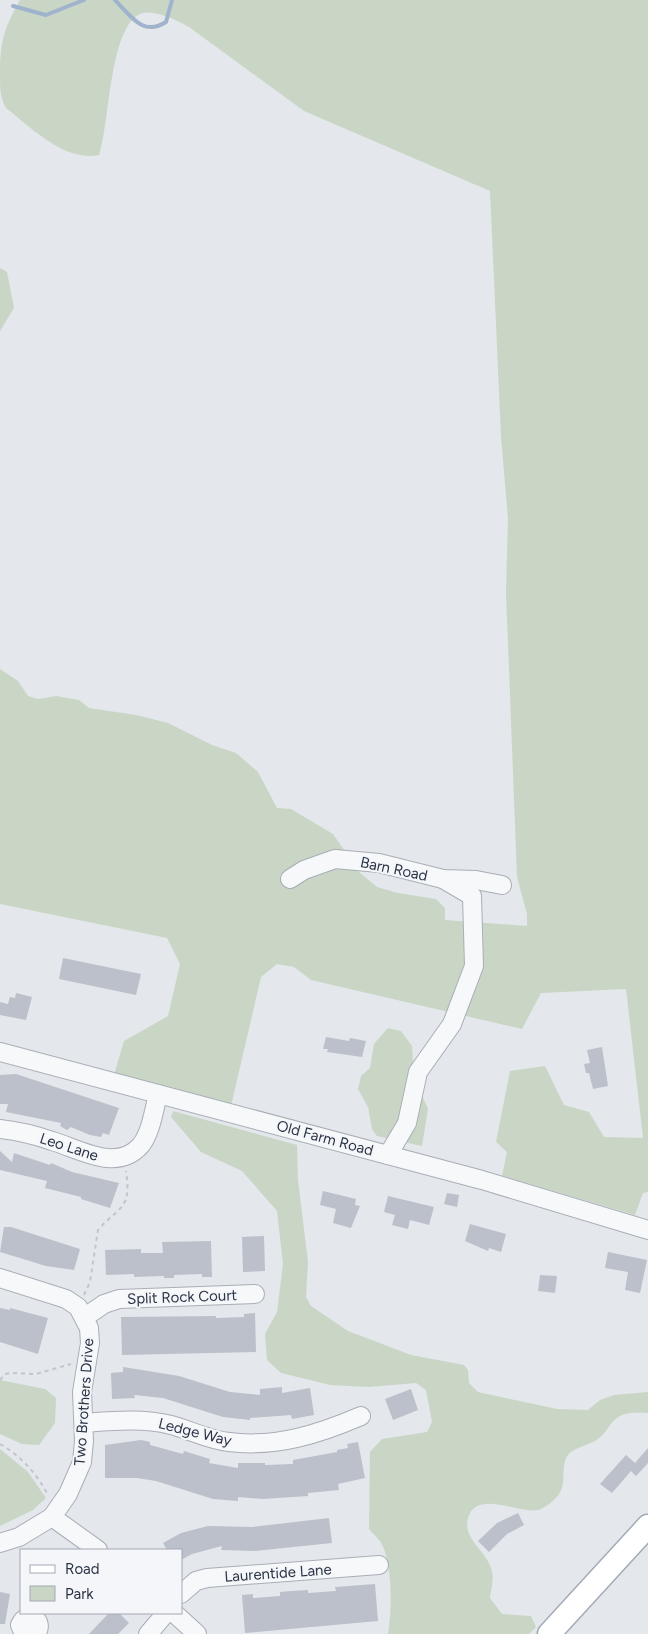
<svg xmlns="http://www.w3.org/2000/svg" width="648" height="1634" font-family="Figtree,sans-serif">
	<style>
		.green { fill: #c9d6c5 }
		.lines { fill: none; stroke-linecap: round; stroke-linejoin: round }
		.stream { stroke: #9fb4cc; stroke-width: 4 }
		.building { fill: #bbc0ca }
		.minor-casing { stroke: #a9aeb7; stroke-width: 20 }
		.major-casing { stroke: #a3abb8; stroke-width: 25 }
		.path { stroke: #c2c5cb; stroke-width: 2; stroke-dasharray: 4 4; stroke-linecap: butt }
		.minor { stroke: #f7f8fa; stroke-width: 18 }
		.major { stroke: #fff; stroke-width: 22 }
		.labels { text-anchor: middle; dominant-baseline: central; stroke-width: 4; stroke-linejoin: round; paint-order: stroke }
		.street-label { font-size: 15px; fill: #2b3445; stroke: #f4f6f9 }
	</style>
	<rect width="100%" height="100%" fill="#e4e7ec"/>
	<g class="green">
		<path d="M 20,0 L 648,0 L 648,1192 L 643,1193 L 635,1215 L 502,1176 L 507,1152 L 496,1142 L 510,1071 L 545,1066 L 564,1105 L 589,1112 L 604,1137 L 643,1138 L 626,989 L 541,993 L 522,1029 L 311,980 L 294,967 L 277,964 L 261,977 L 231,1106 L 114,1075 L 124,1041 L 168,1016 L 180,964 L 167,938 L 0,904 L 0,669 L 18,681 L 28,696 L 38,699 L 56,696 L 79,700 L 89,708 L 136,715 L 168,723 L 212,745 L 236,753 L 258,772 L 277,808 L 291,809 L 333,834 L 360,873 L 377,887 L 398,893 L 436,899 L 445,908 L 445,920 L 527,926 L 527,914 L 517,877 L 506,592 L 508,519 L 501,436 L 490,191 L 304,111 L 189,27 C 178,21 151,7 138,15 C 109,33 110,122 99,155 C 64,162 32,128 6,108 C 0,97 0,88 0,74 C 0,42 4,28 20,0 Z"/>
		<path d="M 0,268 L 7,272 L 14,308 L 0,331 Z"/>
		<path d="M 388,1028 L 401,1031 L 412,1046 L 414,1078 L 428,1109 L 422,1146 L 377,1136 L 372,1129 L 368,1107 L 358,1089 L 361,1076 L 370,1068 L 374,1044 Z"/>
		<path d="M 173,1111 L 297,1145 L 298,1180 L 308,1262 L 306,1297 L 311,1306 L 348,1331 L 411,1355 L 464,1365 L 468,1370 L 469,1383 L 478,1392 L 557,1409 L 588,1410 L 600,1400 L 614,1395 L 648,1392 L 648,1413 C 640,1412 629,1412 622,1415 C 609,1421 608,1432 598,1439 C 587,1447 569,1447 565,1461 C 561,1474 568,1487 554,1500 C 551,1503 542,1509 538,1510 C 519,1514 476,1489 468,1518 C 462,1540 489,1552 492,1572 C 494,1579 491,1590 490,1598 L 502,1614 L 531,1616 L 536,1627 L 529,1634 L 388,1634 C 392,1612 393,1561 380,1541 C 377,1537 372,1533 369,1529 L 370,1452 L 382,1439 L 427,1432 L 432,1422 L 426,1390 L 416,1383 L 369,1387 L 330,1385 L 281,1373 L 267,1360 L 265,1334 L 277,1312 L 283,1264 L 277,1211 L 242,1171 L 201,1152 L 171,1117 Z"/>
		<path d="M 0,1380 L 45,1389 L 56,1398 L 55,1423 L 39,1445 L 22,1444 L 0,1434 Z"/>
		<path d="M 0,1449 L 28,1472 L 46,1498 L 33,1510 L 0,1526 Z"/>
	</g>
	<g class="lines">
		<g class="stream">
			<path d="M 115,0 C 131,16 143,37 166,22 L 172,0"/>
			<path d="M 13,6 L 46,15 L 84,0"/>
		</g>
	</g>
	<g class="building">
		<path d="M 63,958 L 141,974 L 136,995 L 59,979 Z"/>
		<path d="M 16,993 L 32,997 L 26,1020 L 0,1015 L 0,1002 L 8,1004 L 10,997 L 15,998 Z"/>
		<path d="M 326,1037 L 349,1041 L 350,1038 L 366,1041 L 362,1057 L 327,1052 L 328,1049 L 323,1049 Z"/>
		<path d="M 602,1047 L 608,1086 L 593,1089 L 589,1073 L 586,1073 L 584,1064 L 590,1063 L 587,1050 Z"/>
		<path d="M 16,1074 L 119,1108 L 109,1135 L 103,1133 L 101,1137 L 90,1135 L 71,1127 L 67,1130 L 60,1126 L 61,1123 L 6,1112 L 8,1104 L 0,1104 L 0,1075 Z"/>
		<path d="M 0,1151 L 12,1162 L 14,1153 L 50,1165 L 51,1163 L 72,1172 L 119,1183 L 110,1208 L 81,1199 L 81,1197 L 45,1188 L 47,1181 L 0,1170 Z"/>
		<path d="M 323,1191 L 356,1199 L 355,1205 L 360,1206 L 351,1228 L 333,1223 L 336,1209 L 320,1205 Z"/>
		<path d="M 447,1193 L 459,1195 L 457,1207 L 444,1204 Z"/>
		<path d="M 388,1196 L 434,1207 L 429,1225 L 410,1220 L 408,1229 L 392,1225 L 395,1215 L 384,1212 Z"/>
		<path d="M 470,1224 L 506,1234 L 501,1252 L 489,1248 L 488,1251 L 465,1241 Z"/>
		<path d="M 4,1227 L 11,1227 L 80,1249 L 74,1270 L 46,1266 L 0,1252 Z"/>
		<path d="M 264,1236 L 265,1271 L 243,1272 L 242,1237 Z"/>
		<path d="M 211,1241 L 212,1277 L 202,1277 L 202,1274 L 174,1275 L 174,1278 L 164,1278 L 164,1276 L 134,1277 L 134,1274 L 106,1275 L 105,1250 L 141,1249 L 141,1253 L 163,1253 L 162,1242 Z"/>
		<path d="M 608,1252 L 647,1260 L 640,1293 L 625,1290 L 628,1272 L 605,1268 Z"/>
		<path d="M 540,1275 L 557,1276 L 555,1293 L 538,1291 Z"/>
		<path d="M 0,1308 L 10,1310 L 10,1308 L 48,1318 L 38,1354 L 0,1342 Z"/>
		<path d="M 255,1313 L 256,1352 L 122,1355 L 121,1317 L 216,1316 L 216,1318 L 244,1317 L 244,1314 Z"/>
		<path d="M 123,1367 L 179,1376 L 230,1392 L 260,1395 L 260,1389 L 282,1387 L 282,1393 L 310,1388 L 314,1415 L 292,1419 L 291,1415 L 250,1418 L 250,1420 L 223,1417 L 163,1398 L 134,1395 L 135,1398 L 112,1399 L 111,1373 L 123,1372 Z"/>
		<path d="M 411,1389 L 418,1410 L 393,1420 L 385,1399 Z"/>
		<path d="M 141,1440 L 150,1442 L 150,1445 L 183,1454 L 184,1451 L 210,1459 L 209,1463 L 238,1468 L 238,1463 L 265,1463 L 265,1465 L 293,1464 L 293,1460 L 337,1452 L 337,1450 L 348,1448 L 347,1444 L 358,1442 L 365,1478 L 338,1484 L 339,1490 L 308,1493 L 308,1496 L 263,1499 L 238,1497 L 238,1501 L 213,1499 L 156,1481 L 137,1478 L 105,1478 L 105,1445 Z"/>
		<path d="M 648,1448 L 648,1463 L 636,1476 L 631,1471 L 612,1493 L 600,1484 L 626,1455 L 635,1463 Z"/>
		<path d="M 518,1513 L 524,1525 L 507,1534 L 489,1552 L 478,1541 L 497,1523 Z"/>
		<path d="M 329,1518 L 332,1543 L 255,1551 L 221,1550 L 222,1546 L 192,1554 L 181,1560 L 181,1550 L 167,1550 L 163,1543 L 181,1533 L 208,1526 L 252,1527 Z"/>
		<path d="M 375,1584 L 378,1621 L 245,1633 L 242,1595 L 253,1594 L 253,1598 L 280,1596 L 280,1592 L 291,1591 L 308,1590 L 308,1593 L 336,1591 L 335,1587 Z"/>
		<path d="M 0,1592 L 10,1594 L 5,1624 L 0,1624 Z"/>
		<path d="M 109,1613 L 119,1613 L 129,1623 L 118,1634 L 89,1634 Z"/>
	</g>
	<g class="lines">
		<defs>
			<g id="minor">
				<path d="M 290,879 L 304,870 L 335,859 L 379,863 L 443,879 L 476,880 L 502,885"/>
				<path d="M 0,1052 L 482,1180 L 648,1230"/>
				<path d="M 0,1129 C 18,1131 35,1135 52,1141 C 80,1149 117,1173 141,1145 C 151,1132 154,1110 158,1094"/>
				<path d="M 388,1155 L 407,1123 L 418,1072 L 452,1024 L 474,966 L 472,896 L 443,879"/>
				<path d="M 0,1278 L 66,1299 L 78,1307 L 89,1328 L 90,1343 L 82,1392 L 84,1441 L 82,1462 L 68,1494 L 52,1517"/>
				<path d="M 85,1317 L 104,1304 L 119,1299 L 255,1294"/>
				<path d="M 84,1423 C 112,1421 143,1418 171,1425 C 190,1430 209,1440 229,1442 C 276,1448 319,1434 361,1416"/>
				<path d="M 0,1543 L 19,1537 L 52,1517 L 98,1550"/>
				<path d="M 181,1594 L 196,1581 L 207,1578 L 379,1565"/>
				<path d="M 174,1613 L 197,1634"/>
				<path d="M 24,1634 L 20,1625 C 27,1609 46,1620 36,1634"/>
				<path d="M 148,1634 L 166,1613"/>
			</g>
			<path id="major" d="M 549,1634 L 648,1526"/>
		</defs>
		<use href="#minor" class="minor-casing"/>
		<use href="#major" class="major-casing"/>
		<g class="path">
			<path d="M 84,1295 L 90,1282 L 98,1230 C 119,1206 132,1210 126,1171"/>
			<path d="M 0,1380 L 5,1374 L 10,1373 L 36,1374 L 71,1364"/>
			<path d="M 0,1444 C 21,1456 37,1474 48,1495"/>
		</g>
		<use href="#minor" class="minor"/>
		<use href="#major" class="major"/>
	</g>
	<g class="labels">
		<g class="street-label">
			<text transform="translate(394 869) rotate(12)">Barn Road</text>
			<text transform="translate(325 1138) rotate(15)">Old Farm Road</text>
			<text transform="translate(69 1147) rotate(18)">Leo Lane</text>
			<text transform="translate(182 1297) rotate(-2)">Split Rock Court</text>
			<text transform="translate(84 1402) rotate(-86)">Two Brothers Drive</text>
			<text transform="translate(195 1432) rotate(14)">Ledge Way</text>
			<text transform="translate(278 1573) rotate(-4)">Laurentide Lane</text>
		</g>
	</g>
	<rect x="20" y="1549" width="162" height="65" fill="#f4f6f9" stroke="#a4a8b1"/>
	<rect x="30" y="1565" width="25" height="8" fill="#ffffff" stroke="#a4a8b1"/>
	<text x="65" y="1574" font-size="15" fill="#2b3445">Road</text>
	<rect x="30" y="1586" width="25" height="15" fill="#c9d6c5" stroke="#a4a8b1"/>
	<text x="65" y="1599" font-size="15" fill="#2b3445">Park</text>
</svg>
